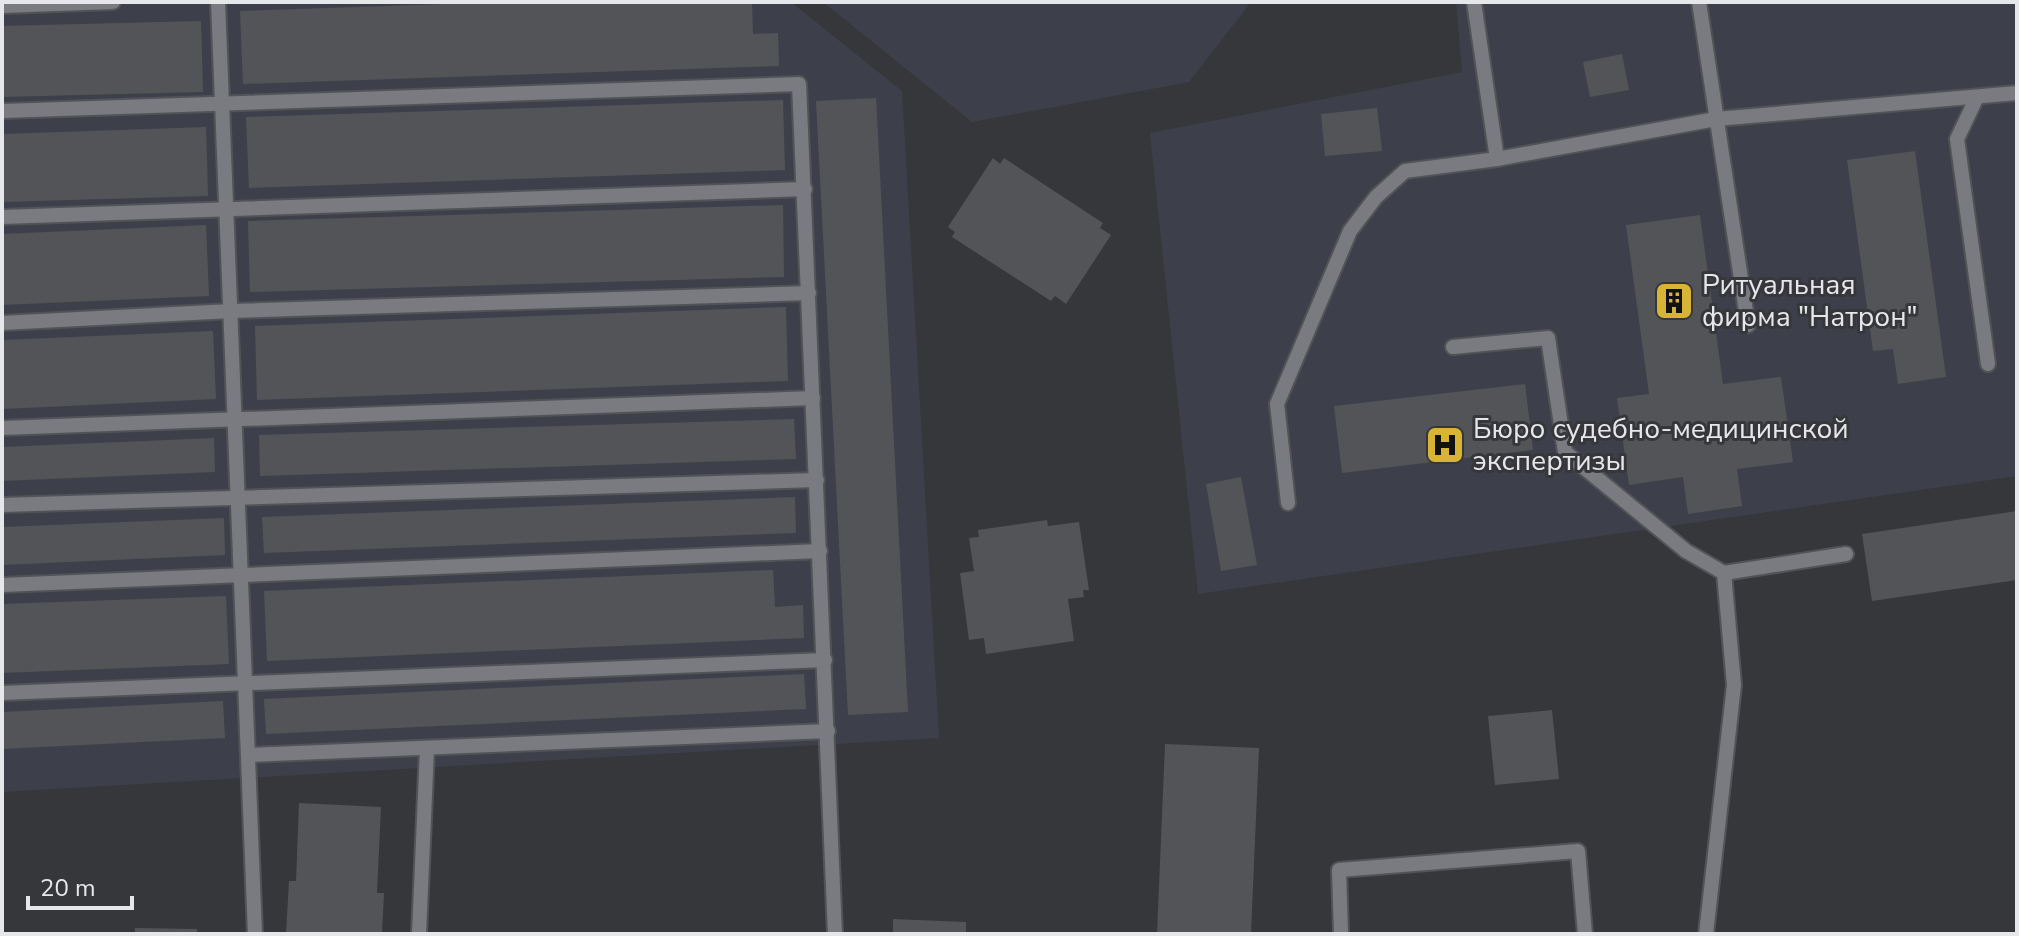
<svg xmlns="http://www.w3.org/2000/svg" width="2019" height="936" font-family="'Nunito Sans',sans-serif">
	<style>
		.built { fill: #3d404a }
		.building { fill: #525458 }
		.lines { fill: none; stroke-linecap: round; stroke-linejoin: round }
		.lane-casing { stroke: #515356; stroke-width: 18 }
		.lane { stroke: #797b80; stroke-width: 14 }
		.labels { text-anchor: middle; dominant-baseline: central; stroke-width: 6; stroke-linejoin: round; paint-order: stroke }
		.poi-label { font-size: 28px; fill: #e6e7ea; stroke: #36373b; text-anchor: start }
	</style>
	<rect width="100%" height="100%" fill="#36373b"/>
	<g class="built">
		<path d="M 2,2 L 791,2 L 902,91 L 939,738 L 2,792 Z"/>
		<path d="M 823,2 L 1251,2 L 1189,82 L 972,122 Z"/>
		<path d="M 1456,2 L 2017,2 L 2017,476 L 1198,594 L 1150,133 L 1462,72 Z"/>
	</g>
	<g class="building">
		<path d="M 502,2 L 752,2 L 753,34 L 778,33 L 779,66 L 243,84 L 240,11 Z"/>
		<path d="M 201,21 L 203,92 L 2,97 L 2,26 Z"/>
		<path d="M 1622,54 L 1629,90 L 1590,97 L 1583,62 Z"/>
		<path d="M 876,98 L 908,712 L 848,715 L 816,101 Z"/>
		<path d="M 783,100 L 785,170 L 249,188 L 246,117 Z"/>
		<path d="M 1377,108 L 1382,151 L 1325,156 L 1321,114 Z"/>
		<path d="M 206,127 L 208,196 L 2,202 L 2,134 Z"/>
		<path d="M 1915,151 L 1946,377 L 1898,384 L 1893,349 L 1873,351 L 1847,160 Z"/>
		<path d="M 993,158 L 1000,164 L 1004,158 L 1103,223 L 1100,228 L 1111,235 L 1066,304 L 1055,296 L 1051,301 L 952,237 L 955,232 L 948,227 Z"/>
		<path d="M 783,205 L 784,277 L 250,292 L 248,221 Z"/>
		<path d="M 1700,215 L 1723,384 L 1781,377 L 1793,462 L 1737,469 L 1742,506 L 1688,514 L 1683,477 L 1629,485 L 1617,398 L 1649,394 L 1626,225 Z"/>
		<path d="M 206,225 L 209,296 L 2,305 L 2,234 Z"/>
		<path d="M 786,307 L 788,381 L 257,400 L 255,326 Z"/>
		<path d="M 213,331 L 216,399 L 2,409 L 2,340 Z"/>
		<path d="M 1525,384 L 1533,450 L 1342,473 L 1334,406 Z"/>
		<path d="M 794,419 L 796,459 L 260,476 L 259,435 Z"/>
		<path d="M 214,438 L 215,472 L 2,481 L 2,447 Z"/>
		<path d="M 1241,477 L 1257,565 L 1221,571 L 1206,484 Z"/>
		<path d="M 795,497 L 796,533 L 264,553 L 262,517 Z"/>
		<path d="M 2017,511 L 2017,580 L 1872,601 L 1862,534 Z"/>
		<path d="M 224,518 L 225,555 L 2,565 L 2,527 Z"/>
		<path d="M 1047,520 L 1048,526 L 1079,522 L 1089,590 L 1083,590 L 1084,597 L 1068,599 L 1074,641 L 986,654 L 984,638 L 969,640 L 960,573 L 974,571 L 969,538 L 979,537 L 978,530 Z"/>
		<path d="M 773,570 L 775,607 L 803,605 L 804,638 L 267,661 L 264,591 Z"/>
		<path d="M 226,596 L 229,664 L 2,673 L 2,604 Z"/>
		<path d="M 804,674 L 806,709 L 266,734 L 264,699 Z"/>
		<path d="M 223,701 L 225,738 L 2,749 L 2,712 Z"/>
		<path d="M 1552,710 L 1559,779 L 1495,785 L 1488,716 Z"/>
		<path d="M 1165,744 L 1259,748 L 1251,934 L 1157,934 Z"/>
		<path d="M 299,803 L 381,807 L 377,893 L 384,893 L 382,934 L 286,934 L 289,881 L 296,881 Z"/>
		<path d="M 893,919 L 966,922 L 966,934 L 893,934 Z"/>
		<path d="M 135,928 L 197,929 L 197,934 L 135,934 Z"/>
	</g>
	<g class="lines">
		<defs>
			<g id="lane">
				<path d="M 218,2 L 255,934"/>
				<path d="M 1474,2 L 1497,159"/>
				<path d="M 1699,2 L 1748,325"/>
				<path d="M 2,6 L 113,2"/>
				<path d="M 1977,97 L 1957,139 L 1988,364"/>
				<path d="M 2,111 L 799,84 L 835,934"/>
				<path d="M 2,217 L 805,189"/>
				<path d="M 2,323 L 231,311 L 809,293"/>
				<path d="M 1453,347 L 1548,338 L 1565,452 L 1686,551 L 1724,573 L 1734,685 L 1706,934"/>
				<path d="M 2,428 L 813,398"/>
				<path d="M 1288,503 L 1277,404 L 1350,231 L 1376,197 L 1405,171 L 1497,159 L 1716,119 L 2017,93"/>
				<path d="M 2,505 L 817,480"/>
				<path d="M 1724,573 L 1846,554"/>
				<path d="M 2,585 L 820,551"/>
				<path d="M 2,693 L 825,660"/>
				<path d="M 249,755 L 828,731"/>
				<path d="M 419,934 L 427,748"/>
				<path d="M 1341,934 L 1339,870 L 1578,851 L 1585,934"/>
			</g>
		</defs>
		<use href="#lane" class="lane-casing"/>
		<use href="#lane" class="lane"/>
	</g>
	<defs>
		<symbol id="building-square" viewBox="-11 -11 22 22"><rect x="-9" y="-9" width="18" height="18" rx="4" fill="#d7b434" stroke="#36373b"/><path d="M-4-6H4V6H1V3H-1V6H-4ZM-2.5-4.3h1.7v1.8h-1.7ZM.8-4.3h1.7v1.8H.8ZM-2.5-1h1.7V.8h-1.7ZM.8-1h1.7V.8H.8Z" fill="#111"/></symbol>
		<symbol id="hospital-square" viewBox="-11 -11 22 22"><rect x="-9" y="-9" width="18" height="18" rx="4" fill="#d7b434" stroke="#36373b"/><path d="M-5-5h3v3.5h4V-5h3V5h-3V1.5h-4V5h-3Z" fill="#111"/></symbol>
	</defs>
	<g fill-rule="evenodd">
		<use href="#building-square" x="1652" y="279" width="44" height="44"/>
		<use href="#hospital-square" x="1423" y="423" width="44" height="44"/>
	</g>
	<g class="labels">
		<g class="poi-label">
			<text x="1702" y="285">Ритуальная<tspan x="1702" dy="32">фирма "Натрон"</tspan></text>
			<text x="1473" y="429">Бюро судебно-медицинской<tspan x="1473" dy="32">экспертизы</tspan></text>
		</g>
	</g>
	<rect width="2019" height="936" fill="none" stroke="#e6e7ea" stroke-width="8"/>
	<path d="M28 896v12h104v-12" fill="none" stroke="#e6e7ea" stroke-width="4"/>
	<text x="40" y="896" font-size="24" fill="#e6e7ea" stroke="#36373b" stroke-width="6" paint-order="stroke">20 m</text>
</svg>
